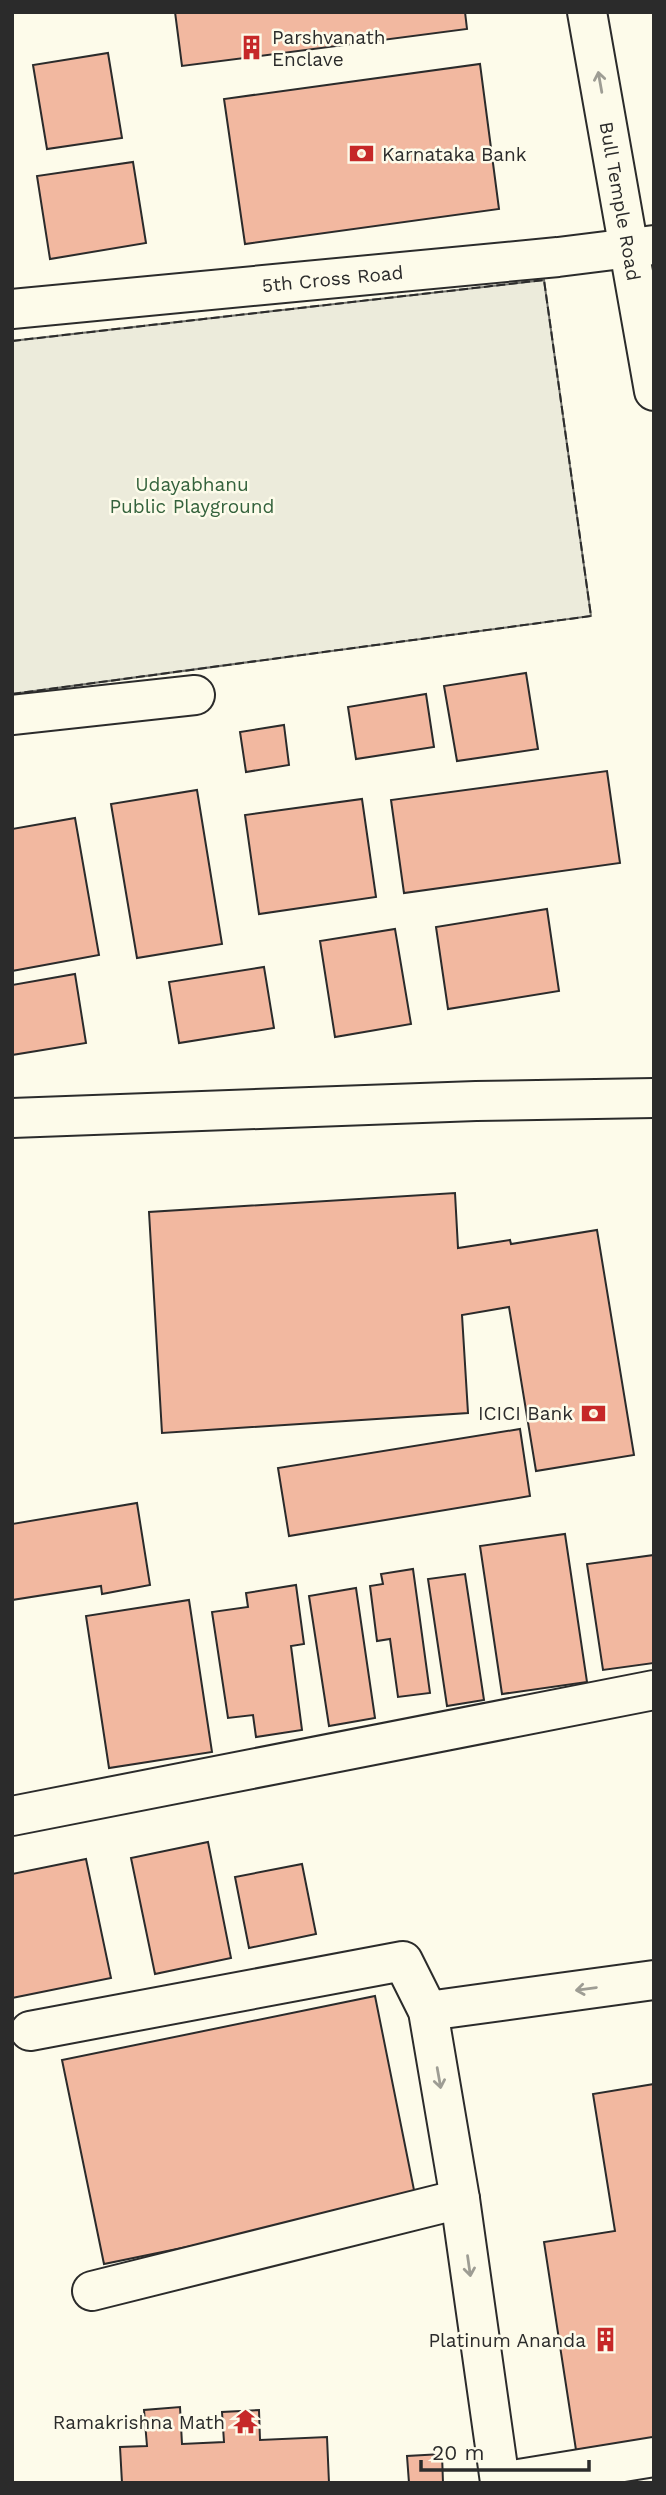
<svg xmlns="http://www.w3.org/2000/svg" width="666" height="2495" font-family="'Work Sans',sans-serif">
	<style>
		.green { fill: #ecebdb; stroke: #74746e; stroke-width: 2 }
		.building { fill: #f2b8a0; stroke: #2b2b2b; stroke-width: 2 }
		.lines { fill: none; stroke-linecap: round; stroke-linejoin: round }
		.minor-casing { stroke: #2b2b2b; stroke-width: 42 }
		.tertiary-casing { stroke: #2b2b2b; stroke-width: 42 }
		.secondary-casing { stroke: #2b2b2b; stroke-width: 42 }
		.minor { stroke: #fdfbea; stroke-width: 38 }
		.tertiary { stroke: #fdfbea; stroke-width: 38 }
		.secondary { stroke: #fdfbea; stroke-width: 38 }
		.fence { stroke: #2b2b2b; stroke-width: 2; stroke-dasharray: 9 3.5; stroke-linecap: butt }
		.oneway { stroke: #9e9d94 }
		.labels { text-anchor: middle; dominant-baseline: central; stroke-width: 5; stroke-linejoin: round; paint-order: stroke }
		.poi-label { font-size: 19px; fill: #2b2b2b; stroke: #fdfbea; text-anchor: end }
		.street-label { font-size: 19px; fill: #2b2b2b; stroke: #fdfbea }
		.park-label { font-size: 19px; fill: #34623c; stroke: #fdfbea }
	</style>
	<rect width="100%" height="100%" fill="#fdfbea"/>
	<path class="green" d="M 544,280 L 591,616 L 12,694 L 12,341 Z"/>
	<g class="building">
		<path d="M 175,12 L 465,12 L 467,29 L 182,66 Z"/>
		<path d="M 108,53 L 122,138 L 47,149 L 33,65 Z"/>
		<path d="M 480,64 L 499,209 L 245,244 L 224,99 Z"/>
		<path d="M 133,162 L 146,243 L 50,259 L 37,176 Z"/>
		<path d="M 526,673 L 538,749 L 457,761 L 444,686 Z"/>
		<path d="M 426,694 L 434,747 L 356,759 L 348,707 Z"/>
		<path d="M 284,725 L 289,765 L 246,772 L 240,732 Z"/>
		<path d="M 607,771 L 620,863 L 404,893 L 391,800 Z"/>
		<path d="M 197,790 L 222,944 L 137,958 L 111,804 Z"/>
		<path d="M 362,799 L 376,897 L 259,914 L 245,815 Z"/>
		<path d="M 75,818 L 99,955 L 12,971 L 12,829 Z"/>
		<path d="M 547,909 L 559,991 L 448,1009 L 436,927 Z"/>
		<path d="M 395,929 L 411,1024 L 335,1037 L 320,941 Z"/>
		<path d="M 264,967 L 274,1028 L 179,1043 L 169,982 Z"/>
		<path d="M 75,974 L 86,1043 L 12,1055 L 12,985 Z"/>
		<path d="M 455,1193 L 458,1248 L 510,1240 L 511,1244 L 597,1230 L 634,1455 L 536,1471 L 509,1307 L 462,1315 L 468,1413 L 162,1433 L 149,1212 Z"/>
		<path d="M 520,1429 L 530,1496 L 289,1536 L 278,1468 Z"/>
		<path d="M 137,1503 L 150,1585 L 102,1594 L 101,1586 L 12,1600 L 12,1524 Z"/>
		<path d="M 565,1534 L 587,1682 L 502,1694 L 480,1546 Z"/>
		<path d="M 654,1555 L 654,1663 L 603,1670 L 587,1564 Z"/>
		<path d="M 413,1569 L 430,1693 L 398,1697 L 390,1639 L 377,1641 L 370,1586 L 383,1584 L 381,1574 Z"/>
		<path d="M 465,1574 L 484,1700 L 447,1706 L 428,1579 Z"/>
		<path d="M 296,1585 L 304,1644 L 291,1646 L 302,1730 L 256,1737 L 253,1715 L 228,1718 L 212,1612 L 248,1607 L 246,1593 Z"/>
		<path d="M 356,1588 L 375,1718 L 329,1726 L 309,1596 Z"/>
		<path d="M 189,1600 L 212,1752 L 109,1768 L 86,1616 Z"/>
		<path d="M 208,1842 L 231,1958 L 155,1974 L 131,1858 Z"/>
		<path d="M 86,1859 L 111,1978 L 12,1998 L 12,1874 Z"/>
		<path d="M 302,1864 L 316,1934 L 249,1948 L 235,1877 Z"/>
		<path d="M 375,1996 L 416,2200 L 104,2264 L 62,2060 Z"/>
		<path d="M 654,2084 L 654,2438 L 576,2450 L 544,2242 L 615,2231 L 593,2094 Z"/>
		<path d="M 180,2407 L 182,2444 L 224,2442 L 222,2412 L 259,2410 L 260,2440 L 327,2437 L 329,2483 L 122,2483 L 120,2447 L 147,2446 L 144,2410 Z"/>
		<path d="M 442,2454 L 443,2483 L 409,2483 L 407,2456 Z"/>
	</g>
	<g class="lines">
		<defs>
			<g id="minor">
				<path id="s1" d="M 12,309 L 558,257 L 654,245"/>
				<path d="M 12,715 L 195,695"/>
				<path d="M 12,1816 L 654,1690"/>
				<path d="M 428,2011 L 654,1980"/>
				<path d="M 30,2031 L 403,1961 L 428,2011 L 460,2199 L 500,2482 L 654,2457"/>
				<path d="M 92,2291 L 460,2199"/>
			</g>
			<path id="tertiary" d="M 12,1118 L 476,1101 L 654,1098"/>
			<g id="secondary">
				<path id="s2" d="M 587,12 L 654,391"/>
			</g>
		</defs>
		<use href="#minor" class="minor-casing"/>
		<use href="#tertiary" class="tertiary-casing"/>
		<use href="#secondary" class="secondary-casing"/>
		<use href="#minor" class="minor"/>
		<use href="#tertiary" class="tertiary"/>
		<use href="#secondary" class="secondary"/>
		<path class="fence" d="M 12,341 L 544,280 L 591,616 L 12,694"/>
	</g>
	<defs><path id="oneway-shaft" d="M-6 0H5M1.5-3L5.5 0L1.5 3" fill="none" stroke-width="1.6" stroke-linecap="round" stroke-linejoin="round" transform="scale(1.75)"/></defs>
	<g class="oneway">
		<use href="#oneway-shaft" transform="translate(600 82) rotate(-100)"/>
		<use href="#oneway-shaft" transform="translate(586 1989) rotate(172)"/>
		<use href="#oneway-shaft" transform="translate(439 2078) rotate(80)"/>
		<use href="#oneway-shaft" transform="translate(469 2266) rotate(82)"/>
	</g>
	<defs>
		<symbol id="building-bare" viewBox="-9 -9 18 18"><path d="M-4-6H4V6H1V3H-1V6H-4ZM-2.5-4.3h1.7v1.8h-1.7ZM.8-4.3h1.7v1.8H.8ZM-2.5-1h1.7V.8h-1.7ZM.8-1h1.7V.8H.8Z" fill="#c62828" stroke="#fdfbea" stroke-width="2.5" paint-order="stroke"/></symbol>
		<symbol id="bank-bare" viewBox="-9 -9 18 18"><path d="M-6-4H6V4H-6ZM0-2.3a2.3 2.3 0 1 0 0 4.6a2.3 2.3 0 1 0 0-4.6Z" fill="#c62828" stroke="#fdfbea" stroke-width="2.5" paint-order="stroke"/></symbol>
		<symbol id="temple-bare" viewBox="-9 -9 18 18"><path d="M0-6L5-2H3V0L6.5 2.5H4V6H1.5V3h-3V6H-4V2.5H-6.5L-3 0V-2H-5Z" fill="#c62828" stroke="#fdfbea" stroke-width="2.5" paint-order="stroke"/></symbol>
	</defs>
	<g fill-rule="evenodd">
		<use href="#building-bare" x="234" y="30" width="35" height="35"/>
		<use href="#bank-bare" x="344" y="136" width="35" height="35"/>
		<use href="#bank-bare" x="576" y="1396" width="35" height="35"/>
		<use href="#building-bare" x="588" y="2322" width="35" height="35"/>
		<use href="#temple-bare" x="228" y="2404" width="35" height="35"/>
	</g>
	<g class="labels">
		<g class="poi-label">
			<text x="272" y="37" text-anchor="start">Parshvanath<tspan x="272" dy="22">Enclave</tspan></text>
			<text x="382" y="154" text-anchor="start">Karnataka Bank</text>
			<text x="573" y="1413">ICICI Bank</text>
			<text x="586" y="2340">Platinum Ananda</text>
			<text x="225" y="2422">Ramakrishna Math</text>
		</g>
		<g class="street-label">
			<text stroke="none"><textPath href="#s2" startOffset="192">Bull Temple Road</textPath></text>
			<text stroke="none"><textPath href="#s1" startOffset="322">5th Cross Road</textPath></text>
		</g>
		<g class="park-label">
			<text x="192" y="484">Udayabhanu<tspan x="192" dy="22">Public Playground</tspan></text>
		</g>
	</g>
	<rect width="666" height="2495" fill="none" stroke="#2b2b2b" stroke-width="28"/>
	<path d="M421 2460v10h168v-10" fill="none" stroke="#2b2b2b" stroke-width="3.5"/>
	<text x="432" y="2460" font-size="21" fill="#2b2b2b" stroke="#fdfbea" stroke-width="5" paint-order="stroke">20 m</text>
</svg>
